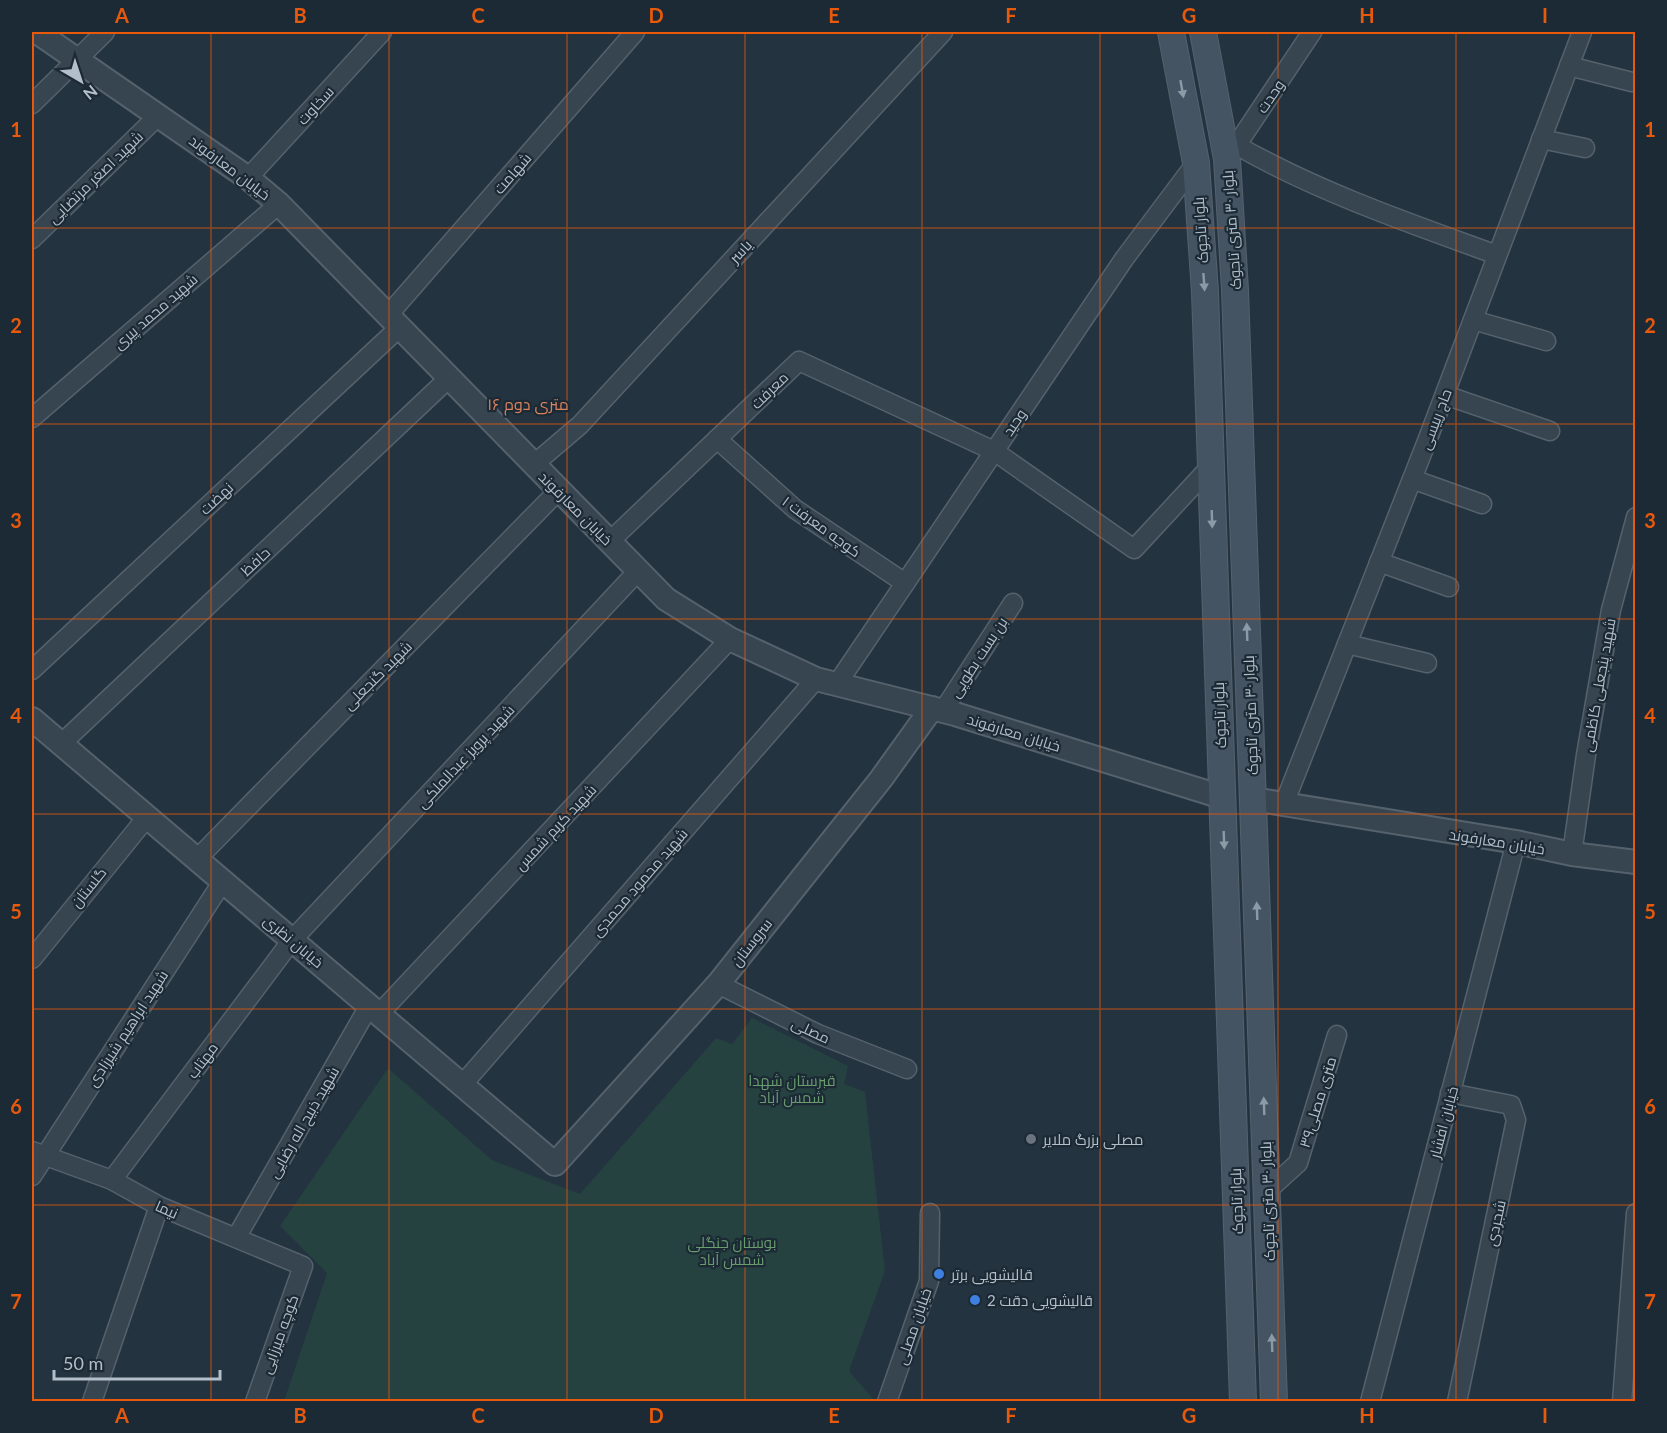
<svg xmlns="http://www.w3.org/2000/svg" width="1667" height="1433" font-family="Lato,Cairo,sans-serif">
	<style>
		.green { fill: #254140 }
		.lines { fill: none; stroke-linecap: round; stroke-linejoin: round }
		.minor-casing { stroke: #55626d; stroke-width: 21 }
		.tertiary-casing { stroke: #55626d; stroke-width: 26 }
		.secondary-casing { stroke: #55626d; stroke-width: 28 }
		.minor { stroke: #374550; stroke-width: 18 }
		.tertiary { stroke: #374550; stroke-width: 22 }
		.secondary { stroke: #455463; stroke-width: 26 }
		.oneway { fill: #8c9aa6 }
		.grid { fill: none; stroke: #e8590c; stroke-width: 1.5; stroke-opacity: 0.55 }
		.worship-dot { fill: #6b7280; stroke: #1c2a35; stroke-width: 2 }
		.shop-dot { fill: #3f7fe0; stroke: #1c2a35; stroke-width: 2 }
		.labels { text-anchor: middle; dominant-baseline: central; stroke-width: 4.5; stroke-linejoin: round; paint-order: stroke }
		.street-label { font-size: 15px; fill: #b3bfca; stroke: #1c2a35 }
		.park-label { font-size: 15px; fill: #699d6e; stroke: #1c2a35 }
		.poi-label { font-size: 15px; fill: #b3bfca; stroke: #1c2a35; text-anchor: start }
		.neighbourhood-label { font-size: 16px; fill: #db835e; stroke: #1c2a35 }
		.neatline { fill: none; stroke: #e8590c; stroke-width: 2 }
		.grid-label { font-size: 20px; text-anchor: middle; font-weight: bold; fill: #e8590c }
	</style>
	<rect width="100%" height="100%" fill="#233340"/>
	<path class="green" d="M 752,1018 L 848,1066 L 844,1084 L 865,1092 L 885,1271 L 849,1371 L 875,1401 L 284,1401 L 327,1273 L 280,1226 L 388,1068 L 492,1160 L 580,1194 L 716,1038 L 732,1044 Z"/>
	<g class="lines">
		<defs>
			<g id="minor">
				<path d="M 1569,66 L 1632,82"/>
				<path d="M 32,104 L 105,32"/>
				<path d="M 1541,139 L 1585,148"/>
				<path d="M 1236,145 C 1318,192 1409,223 1497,255"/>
				<path d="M 1230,155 L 1312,32"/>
				<path d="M 248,178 L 382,32"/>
				<path d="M 32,239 L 159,115"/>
				<path d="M 389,314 L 635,32"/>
				<path d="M 1473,320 L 1546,341"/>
				<path d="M 1445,395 L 1550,431"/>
				<path d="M 32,418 L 279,204"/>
				<path d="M 717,439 L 795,509 L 905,583"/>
				<path d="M 533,465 L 580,425 L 943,32"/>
				<path d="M 1412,479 L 1482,504"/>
				<path d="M 609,542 L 799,361 L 994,451 L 1134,549 L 1211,466"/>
				<path d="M 1379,562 L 1449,587"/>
				<path d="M 1347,644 L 1427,663"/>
				<path d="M 32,670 L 401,326"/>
				<path d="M 837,684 L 1124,259 L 1196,163"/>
				<path d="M 943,711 L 1013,603"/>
				<path d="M 61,744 L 449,378"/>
				<path d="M 1284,804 L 1427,441 L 1582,32"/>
				<path d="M 1572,854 L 1586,755 L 1611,610 L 1636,517"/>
				<path d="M 197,859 L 558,491"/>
				<path d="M 32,959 L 147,817"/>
				<path d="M 718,984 L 818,1034 L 907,1069"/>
				<path d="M 379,1014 L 730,639"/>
				<path d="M 462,1085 L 816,679"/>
				<path d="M 1450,1093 L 1511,1105 L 1516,1120 L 1457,1402"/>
				<path d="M 32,1151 L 112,1180 L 159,1206 L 303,1266 L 255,1402"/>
				<path d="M 32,1176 L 223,881"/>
				<path d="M 112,1180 L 292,940 L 638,571"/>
				<path d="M 1267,1191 L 1298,1163 L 1337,1035"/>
				<path d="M 236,1238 L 369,1006"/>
				<path d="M 92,1402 L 159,1206"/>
				<path d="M 887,1402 L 929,1281 L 930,1213"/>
				<path d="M 1370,1402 L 1516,842"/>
				<path d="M 1622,1402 L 1636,1213"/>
			</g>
			<g id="tertiary">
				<path d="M 37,32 L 248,178 L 279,204 L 666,599 L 730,639 L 816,679 L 955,714 L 1222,797"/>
				<path d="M 32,719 L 555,1164 L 718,984 L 881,779 L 932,708"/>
				<path d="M 1253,799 L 1516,842 L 1572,854 L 1636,862"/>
			</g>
			<g id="secondary">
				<path d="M 1171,32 L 1196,163 L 1205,292 L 1243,1402"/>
				<path d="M 1203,32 L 1227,159 L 1235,290 L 1274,1402"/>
			</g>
		</defs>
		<use href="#minor" class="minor-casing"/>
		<use href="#tertiary" class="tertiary-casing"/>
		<use href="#secondary" class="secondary-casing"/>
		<use href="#minor" class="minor"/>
		<use href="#tertiary" class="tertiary"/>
		<use href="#secondary" class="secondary"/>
	</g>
	<defs><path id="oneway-solid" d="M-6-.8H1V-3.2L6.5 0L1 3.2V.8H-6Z" transform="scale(1.5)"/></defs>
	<g class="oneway">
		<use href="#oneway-solid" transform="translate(1182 89) rotate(80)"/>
		<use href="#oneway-solid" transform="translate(1204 282) rotate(86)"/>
		<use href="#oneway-solid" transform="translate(1212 519) rotate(88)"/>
		<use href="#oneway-solid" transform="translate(1247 632) rotate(-92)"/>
		<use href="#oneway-solid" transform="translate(1224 840) rotate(88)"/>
		<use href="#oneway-solid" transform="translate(1257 911) rotate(-92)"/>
		<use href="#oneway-solid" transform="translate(1264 1106) rotate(-92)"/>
		<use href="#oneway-solid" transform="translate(1272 1343) rotate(-92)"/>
	</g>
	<path class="grid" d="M 211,32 L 211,1402M 389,32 L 389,1402M 567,32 L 567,1402M 745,32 L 745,1402M 922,32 L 922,1402M 1100,32 L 1100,1402M 1278,32 L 1278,1402M 1456,32 L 1456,1402M 32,228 L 1636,228M 32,424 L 1636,424M 32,619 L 1636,619M 32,814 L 1636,814M 32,1009 L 1636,1009M 32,1205 L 1636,1205"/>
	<circle class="worship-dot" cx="1031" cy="1139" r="6"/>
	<g class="shop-dot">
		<circle cx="939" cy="1274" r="6"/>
		<circle cx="975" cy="1300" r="6"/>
	</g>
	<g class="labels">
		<g class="street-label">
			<text transform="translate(1270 96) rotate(-56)">وحدت</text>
			<text transform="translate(315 105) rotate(-48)">سخاوت</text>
			<text transform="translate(230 167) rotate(37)">خیابان معارفوند</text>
			<text transform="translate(512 173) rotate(-49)">شهامت</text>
			<text transform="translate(95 177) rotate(-44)">شهید اصغر مرتضایی</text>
			<text transform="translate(1200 230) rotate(-94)">بلوار تاجوک</text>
			<text transform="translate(1231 230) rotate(-94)">بلوار ۳۰ متری تاجوک</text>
			<text transform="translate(740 251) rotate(-47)">یاسر</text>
			<text transform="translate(155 311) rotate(-41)">شهید محمد پیری</text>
			<text transform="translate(769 390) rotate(-44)">معرفت</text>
			<text transform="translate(1435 419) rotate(-69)">حاج رییسی</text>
			<text transform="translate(1014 422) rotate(-56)">وحید</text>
			<text transform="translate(216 498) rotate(-43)">نهضت</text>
			<text transform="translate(576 508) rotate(45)">خیابان معارفوند</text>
			<text transform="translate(822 526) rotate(36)">کوچه معرفت ۱</text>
			<text transform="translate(255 561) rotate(-43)">حافظ</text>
			<text transform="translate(978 657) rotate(-57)">بن بست بطوپی</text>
			<text transform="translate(377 675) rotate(-45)">شهید گنجعلی</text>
			<text transform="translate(1598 685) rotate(-80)">شهید پنجعلی کاظمی</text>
			<text transform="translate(1219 715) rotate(-92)">بلوار تاجوک</text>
			<text transform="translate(1250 715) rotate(-92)">بلوار ۳۰ متری تاجوک</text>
			<text transform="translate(1014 732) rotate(17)">خیابان معارفوند</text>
			<text transform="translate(465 756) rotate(-47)">شهید پرویز عبدالملکی</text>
			<text transform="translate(555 827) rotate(-47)">شهید کریم شمس</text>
			<text transform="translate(1497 841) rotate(9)">خیابان معارفوند</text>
			<text transform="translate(639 882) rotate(-49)">شهید محمود محمدی</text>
			<text transform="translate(88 887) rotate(-51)">گلستان</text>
			<text transform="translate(294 941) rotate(40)">خیابان نظری</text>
			<text transform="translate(751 942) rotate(-52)">سروستان</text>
			<text transform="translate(127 1028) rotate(-57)">شهید ابراهیم شیرزادی</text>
			<text transform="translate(811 1030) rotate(25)">مصلی</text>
			<text transform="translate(202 1060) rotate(-53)">مهتاب</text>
			<text transform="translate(1317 1102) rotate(-73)">۳۹متری مصلی</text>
			<text transform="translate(303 1122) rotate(-60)">شهید ذبیح اله رضایی</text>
			<text transform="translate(1443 1122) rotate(-75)">خیابان افشار</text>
			<text transform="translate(1236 1201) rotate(-92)">بلوار تاجوک</text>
			<text transform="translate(1267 1201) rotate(-92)">بلوار ۳۰ متری تاجوک</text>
			<text transform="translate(167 1209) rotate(24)">نیما</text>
			<text transform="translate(1495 1223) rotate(-78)">شجردی</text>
			<text transform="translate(913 1326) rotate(-71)">خیابان مصلی</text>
			<text transform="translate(279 1334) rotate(-70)">کوچه میرزایی</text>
		</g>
		<g class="park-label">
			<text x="792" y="1080">قبرستان شهدا<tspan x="792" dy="17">شمس آباد</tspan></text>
			<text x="732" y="1242">بوستان جنگلی<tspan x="732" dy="17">شمس آباد</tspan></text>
		</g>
		<g class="poi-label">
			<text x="1043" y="1139">مصلی بزرگ ملایر</text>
			<text x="951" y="1274">قالیشویی برتر</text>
			<text x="987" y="1300">قالیشویی دقت 2</text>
		</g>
		<g class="neighbourhood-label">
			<text x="528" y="403">۱۶ متری دوم</text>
		</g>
	</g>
	<rect width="1667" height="1433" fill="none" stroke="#1c2a35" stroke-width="66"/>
	<g transform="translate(81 81) rotate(141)" stroke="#1c2a35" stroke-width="4.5" paint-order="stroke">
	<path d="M0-4.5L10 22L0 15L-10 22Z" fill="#b3bfca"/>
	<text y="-9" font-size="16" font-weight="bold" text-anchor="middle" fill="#b3bfca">N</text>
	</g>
	<path d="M54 1370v9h166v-9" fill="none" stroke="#b3bfca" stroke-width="3"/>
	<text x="63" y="1370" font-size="18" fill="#b3bfca" stroke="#1c2a35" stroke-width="4.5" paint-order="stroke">50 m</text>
	<rect x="33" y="33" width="1601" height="1367" class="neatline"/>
	<g class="grid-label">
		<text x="122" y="23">A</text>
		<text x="300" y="23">B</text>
		<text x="478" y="23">C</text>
		<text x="656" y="23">D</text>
		<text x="834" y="23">E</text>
		<text x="1011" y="23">F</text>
		<text x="1189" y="23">G</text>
		<text x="1367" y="23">H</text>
		<text x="1545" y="23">I</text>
		<text x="16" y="137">1</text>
		<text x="1650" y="137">1</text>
		<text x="16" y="333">2</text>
		<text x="1650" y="333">2</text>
		<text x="16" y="528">3</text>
		<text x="1650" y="528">3</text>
		<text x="16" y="723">4</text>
		<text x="1650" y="723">4</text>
		<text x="16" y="919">5</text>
		<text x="1650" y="919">5</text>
		<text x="16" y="1114">6</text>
		<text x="1650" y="1114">6</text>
		<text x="16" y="1309">7</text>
		<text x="1650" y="1309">7</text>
		<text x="122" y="1423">A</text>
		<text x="300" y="1423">B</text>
		<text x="478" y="1423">C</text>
		<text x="656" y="1423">D</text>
		<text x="834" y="1423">E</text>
		<text x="1011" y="1423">F</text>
		<text x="1189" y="1423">G</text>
		<text x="1367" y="1423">H</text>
		<text x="1545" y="1423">I</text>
	</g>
</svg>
